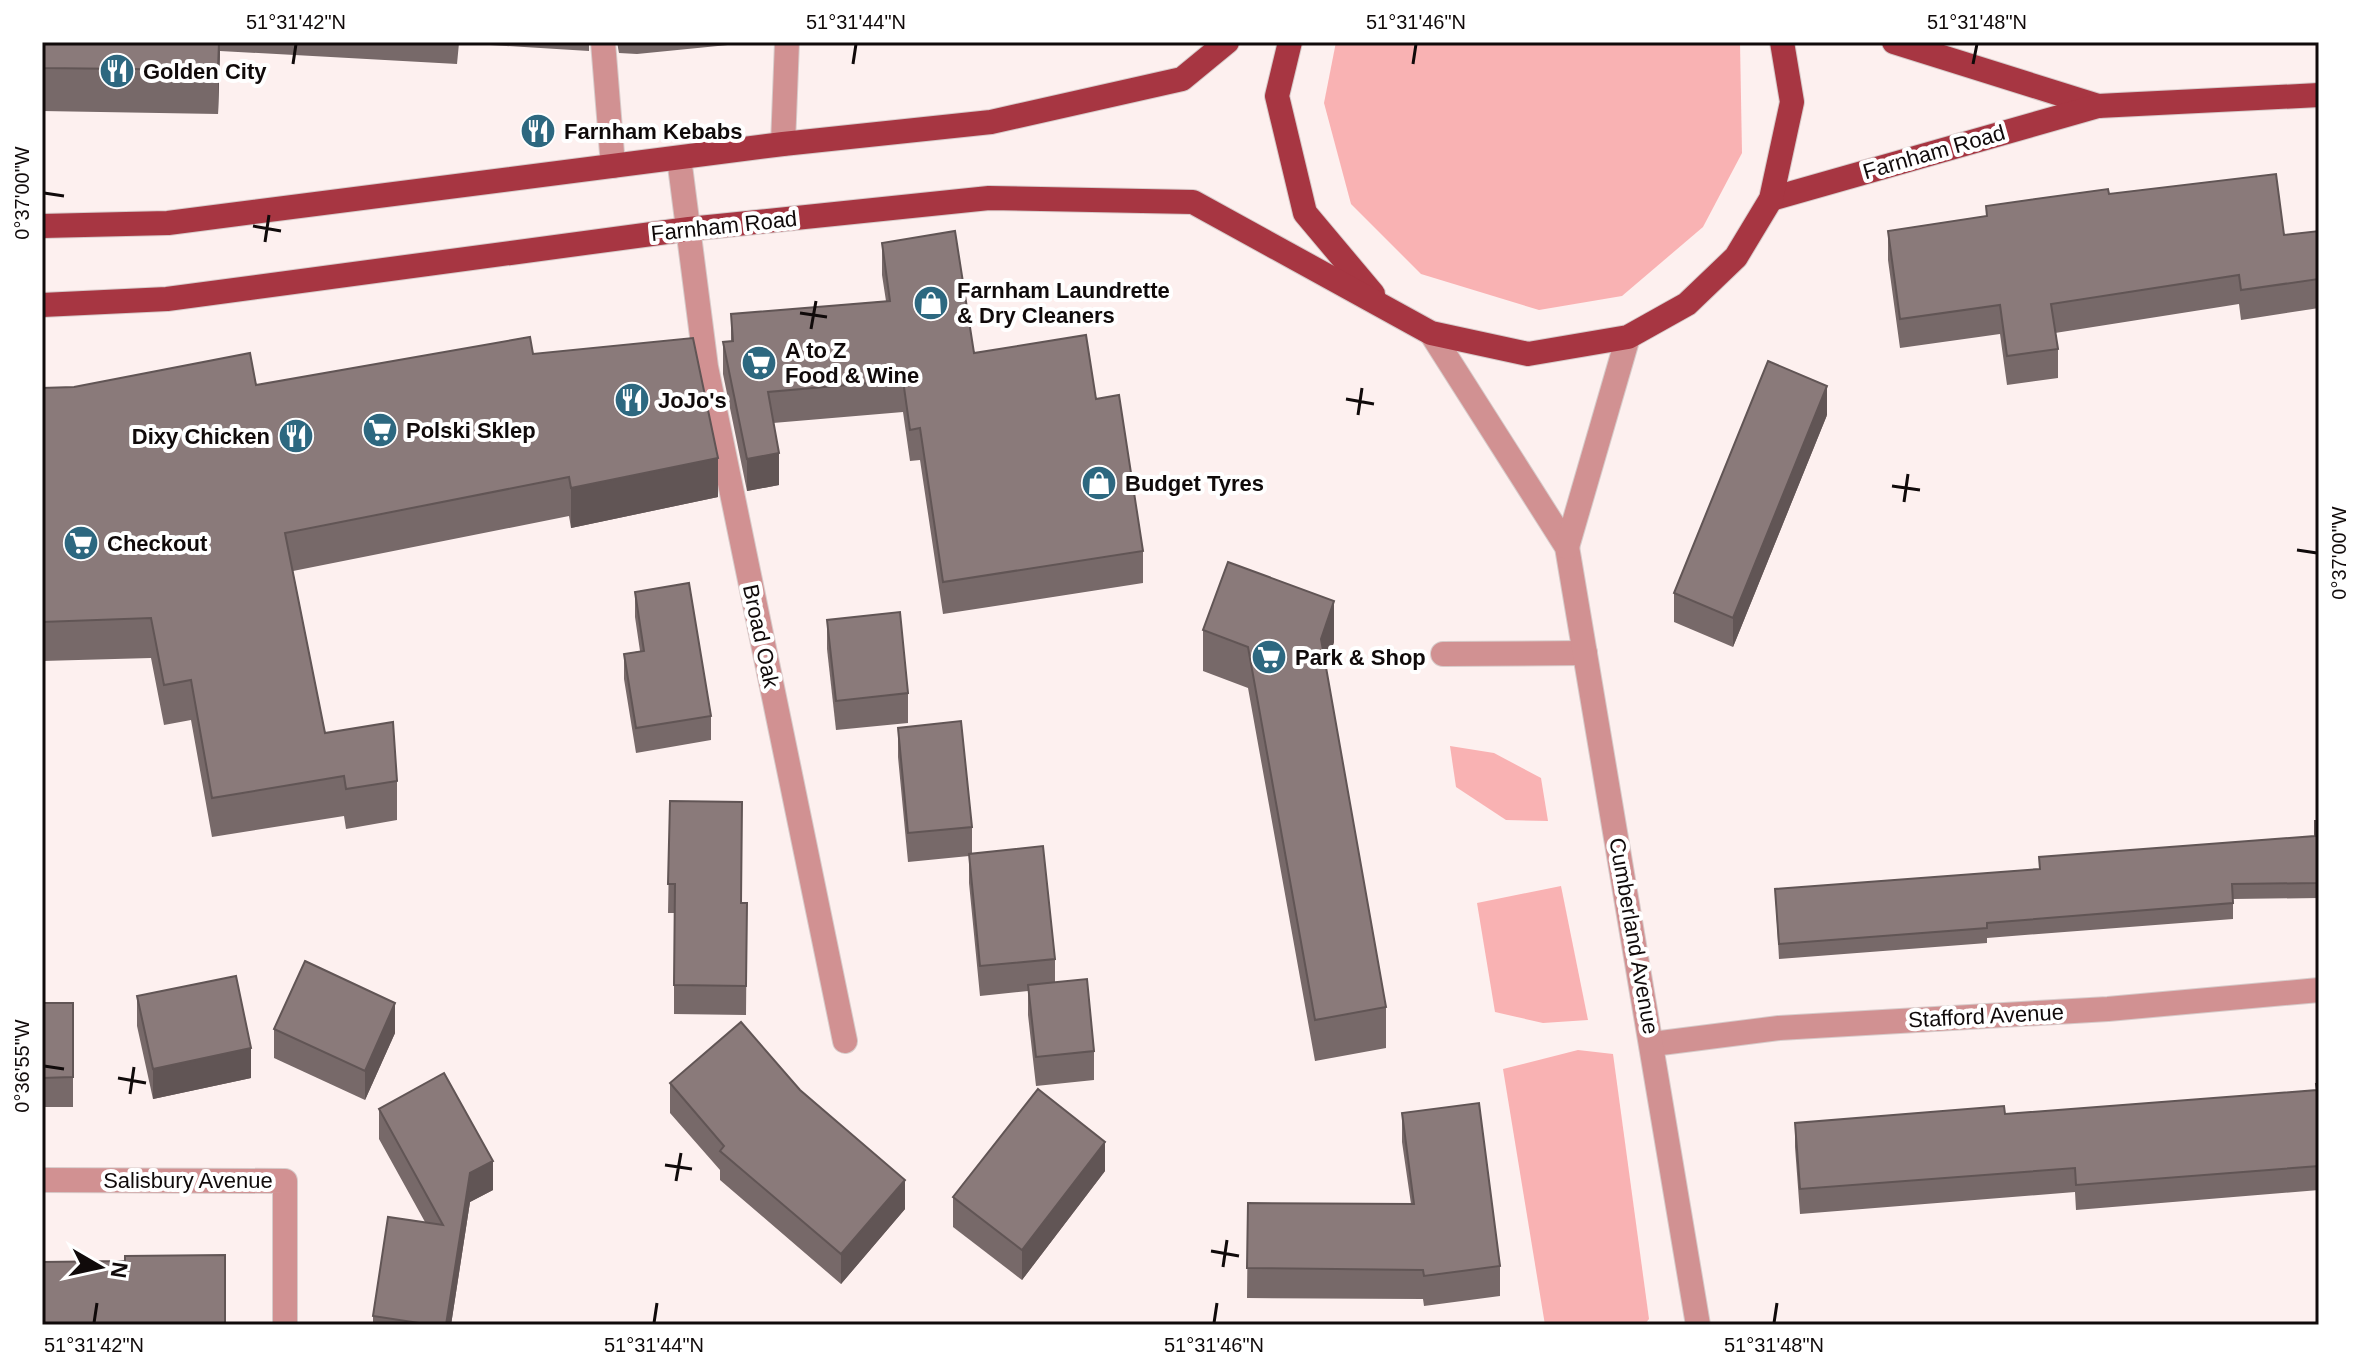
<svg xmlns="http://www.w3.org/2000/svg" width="2361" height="1367" font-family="Arial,sans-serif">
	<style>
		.green { fill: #f9b2b3 }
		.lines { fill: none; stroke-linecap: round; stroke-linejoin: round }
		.service-casing { stroke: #d7cbca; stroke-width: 26 }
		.minor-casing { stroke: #d7cbca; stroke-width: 26 }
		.tertiary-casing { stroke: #d7cbca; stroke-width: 26 }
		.primary-casing { stroke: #d7cbca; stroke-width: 26 }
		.service { stroke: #d19192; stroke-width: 24 }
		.minor { stroke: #d19192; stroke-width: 24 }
		.tertiary { stroke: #d19192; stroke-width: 24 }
		.primary { stroke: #a73642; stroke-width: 24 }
		.wall { fill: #776969 }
		.shaded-wall { fill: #615555 }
		.building { fill: #8a7a7a; stroke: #615555; stroke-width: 2 }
		.ticks { fill: none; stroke: #100a0a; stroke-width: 3 }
		.labels { text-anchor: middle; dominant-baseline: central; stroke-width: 8; stroke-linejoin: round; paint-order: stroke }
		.poi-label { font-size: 22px; font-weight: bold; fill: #100a0a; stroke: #fff; text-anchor: start }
		.street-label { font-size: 22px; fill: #100a0a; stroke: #fff }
		.neatline { fill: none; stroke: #100a0a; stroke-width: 3 }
		.ticks-label { font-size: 20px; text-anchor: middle; fill: #100a0a }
	</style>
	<rect width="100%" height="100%" fill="#fdf0ef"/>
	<g class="green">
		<path d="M 1336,42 L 1740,42 L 1742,153 L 1703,227 L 1622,296 L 1539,310 L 1421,274 L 1351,204 L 1324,103 Z"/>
		<path d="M 1450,746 L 1494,753 L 1541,778 L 1548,821 L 1506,820 L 1456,787 Z"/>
		<path d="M 1561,886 L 1588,1020 L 1543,1023 L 1495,1012 L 1477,903 Z"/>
		<path d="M 1578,1050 L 1613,1054 L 1649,1319 L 1644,1325 L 1545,1325 L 1503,1069 Z"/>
	</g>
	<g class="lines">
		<defs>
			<g id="service">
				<path d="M 603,42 L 613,166"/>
				<path d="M 783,144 L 787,42"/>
				<path d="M 1443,654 L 1585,653"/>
			</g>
			<g id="minor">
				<path d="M 679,158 L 706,367 L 845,1041"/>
				<path d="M 1653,1044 L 1779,1028 L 2108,1009 L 2319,990"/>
				<path d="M 42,1180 L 285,1181 L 285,1325"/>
			</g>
			<g id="tertiary">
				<path d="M 1431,333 L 1567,547 L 1698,1325"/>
				<path d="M 1567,547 L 1628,337"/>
			</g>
			<g id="primary">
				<path d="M 1290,42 L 1277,96 L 1305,213 L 1373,294"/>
				<path d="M 1894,42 L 2098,106"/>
				<path d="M 1771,199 L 2098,106 L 2319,95"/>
				<path d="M 42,226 L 168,223 L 783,144 L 991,122 L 1182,79 L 1227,42"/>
				<path d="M 42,305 L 167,299 L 689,229 L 989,198 L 1193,202 L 1431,333 L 1528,354 L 1628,337 L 1687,304 L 1736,257 L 1771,199 L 1792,102 L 1782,42"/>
			</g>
		</defs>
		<use href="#service" class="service-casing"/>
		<use href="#minor" class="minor-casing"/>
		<use href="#tertiary" class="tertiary-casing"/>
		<use href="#primary" class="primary-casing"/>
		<use href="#service" class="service"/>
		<use href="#minor" class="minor"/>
		<use href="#tertiary" class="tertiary"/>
		<use href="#primary" class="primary"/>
	</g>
	<g class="wall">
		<path d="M 42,42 L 589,42 L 589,51 L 459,43 L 457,64 L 220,51 L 218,114 L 42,111 Z"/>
		<path d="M 617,42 L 748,42 L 748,43 L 637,54 L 619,53 Z"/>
		<path d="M 2109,194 L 2284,235 L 2319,231 L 2319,308 L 2241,320 L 2239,304 L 2055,333 L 2058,349 L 2058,378 L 2007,385 L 2000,334 L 1900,348 L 1888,260 L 1888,231 L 1986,216 L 1986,206 Z"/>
		<path d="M 882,243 L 974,353 L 1096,399 L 1143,551 L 1143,583 L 943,614 L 920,460 L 910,461 L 903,412 L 773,423 L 779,485 L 747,491 L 723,374 L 723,342 L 731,341 L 731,314 L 886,301 L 882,275 Z"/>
		<path d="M 533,354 L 718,497 L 571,528 L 569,516 L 293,571 L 325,733 L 397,781 L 397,820 L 346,829 L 344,816 L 212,837 L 191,720 L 164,725 L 151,658 L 42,661 L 42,388 L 256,385 Z"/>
		<path d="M 1827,415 L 1733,647 L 1674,622 L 1674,593 Z"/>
		<path d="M 635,592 L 711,716 L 711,740 L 636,753 L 624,679 L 624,654 L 640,651 L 635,617 Z"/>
		<path d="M 827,620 L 908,693 L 908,723 L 836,730 L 827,649 Z"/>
		<path d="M 1203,630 L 1334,642 L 1326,667 L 1386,1007 L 1386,1048 L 1315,1061 L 1248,688 L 1203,671 Z"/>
		<path d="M 898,728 L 972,827 L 972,854 L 1055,959 L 1055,982 L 1094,1051 L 1094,1080 L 1036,1086 L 1028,1015 L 1028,991 L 980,996 L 969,883 L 969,856 L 908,862 L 898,757 Z"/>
		<path d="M 670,801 L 741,903 L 747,903 L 746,1015 L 674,1014 L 674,913 L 668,913 Z"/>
		<path d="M 2319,821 L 2319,898 L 2233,899 L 2233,919 L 1987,938 L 1987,943 L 1779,959 L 1775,889 L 2039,869 L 2039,857 L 2315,836 Z"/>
		<path d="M 137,996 L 251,1078 L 153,1099 L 137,1026 Z"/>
		<rect x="42" y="1003" width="31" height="104"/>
		<path d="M 274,1029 L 395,1033 L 365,1100 L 274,1058 Z"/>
		<path d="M 670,1083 L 800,1090 L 905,1209 L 841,1284 L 720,1180 L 720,1170 L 670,1113 Z"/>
		<path d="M 2319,1083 L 2319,1190 L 2076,1210 L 2075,1192 L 1800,1214 L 1795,1147 L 1795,1123 L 2005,1114 L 2316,1090 Z"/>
		<path d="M 379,1109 L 493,1190 L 470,1202 L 451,1325 L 373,1325 L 373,1316 L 425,1222 L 379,1139 Z"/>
		<path d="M 1402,1113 L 1500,1266 L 1500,1296 L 1424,1306 L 1423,1299 L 1247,1298 L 1248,1203 L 1411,1204 L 1402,1142 Z"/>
		<path d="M 1105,1171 L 1022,1280 L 953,1227 L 953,1197 Z"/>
	</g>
	<g class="shaded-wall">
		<path d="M 219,42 L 220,51 L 218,114 L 218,70 Z"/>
		<path d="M 1827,386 L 1827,415 L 1733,647 L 1733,618 Z"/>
		<path d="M 779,453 L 779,485 L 747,491 L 747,459 Z"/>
		<path d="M 718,458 L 718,497 L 571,528 L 571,488 Z"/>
		<path d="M 1334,601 L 1334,642 L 1321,680 L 1321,639 Z"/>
		<path d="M 395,1003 L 395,1033 L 365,1100 L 365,1071 Z"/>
		<path d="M 251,1048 L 251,1078 L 153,1099 L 153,1069 Z"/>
		<path d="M 1105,1142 L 1105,1171 L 1022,1280 L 1022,1250 Z"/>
		<path d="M 493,1161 L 493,1190 L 470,1202 L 451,1325 L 446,1325 L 470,1173 Z"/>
		<path d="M 905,1180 L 905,1209 L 841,1284 L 841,1254 Z"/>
	</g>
	<g class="building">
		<path d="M 42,42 L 219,42 L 218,70 L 42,68 Z"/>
		<path d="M 2276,174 L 2284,235 L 2319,231 L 2319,279 L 2241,290 L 2239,275 L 2051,304 L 2058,349 L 2007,356 L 2000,305 L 1900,319 L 1888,231 L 1987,216 L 1986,206 L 2108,189 L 2109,194 Z"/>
		<path d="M 955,231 L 974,353 L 1086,335 L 1096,399 L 1119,395 L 1143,551 L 943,582 L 920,428 L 910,430 L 903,380 L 768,392 L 779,453 L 747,459 L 723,342 L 733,341 L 731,314 L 890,301 L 882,243 Z"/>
		<path d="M 530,337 L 533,354 L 693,338 L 718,458 L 571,488 L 569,477 L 285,533 L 325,733 L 393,722 L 397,781 L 346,789 L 344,776 L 212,798 L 191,680 L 164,685 L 151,618 L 42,622 L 42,388 L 74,387 L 250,353 L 256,385 Z"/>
		<path d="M 1768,361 L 1827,386 L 1733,618 L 1674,593 Z"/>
		<path d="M 1228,562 L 1334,601 L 1321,639 L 1386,1007 L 1315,1020 L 1248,647 L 1203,630 Z"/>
		<path d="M 689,583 L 711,716 L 636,728 L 624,654 L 644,651 L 635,592 Z"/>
		<path d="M 900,612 L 908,693 L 836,701 L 827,620 Z"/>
		<path d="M 961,721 L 972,827 L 908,833 L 898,728 Z"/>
		<path d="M 670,801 L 742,802 L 741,903 L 747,903 L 746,986 L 674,985 L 675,884 L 668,884 Z"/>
		<path d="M 2315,821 L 2319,821 L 2319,883 L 2232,884 L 2233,903 L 1987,923 L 1987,928 L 1779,944 L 1775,889 L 2040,869 L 2039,857 L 2315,836 Z"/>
		<path d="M 1043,846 L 1055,959 L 980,966 L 969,854 Z"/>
		<path d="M 305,961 L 395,1003 L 365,1071 L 274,1029 Z"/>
		<path d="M 236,976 L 251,1048 L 153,1069 L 137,996 Z"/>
		<path d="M 1087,979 L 1094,1051 L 1036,1057 L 1028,985 Z"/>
		<path d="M 42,1003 L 73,1003 L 73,1077 L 42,1078 Z"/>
		<path d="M 741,1022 L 800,1090 L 905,1180 L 841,1254 L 720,1151 L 724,1146 L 670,1083 Z"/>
		<path d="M 444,1073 L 493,1161 L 470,1173 L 446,1325 L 432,1325 L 373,1316 L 388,1217 L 443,1225 L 379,1109 Z"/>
		<path d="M 2319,1083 L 2319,1166 L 2076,1185 L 2075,1168 L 1800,1189 L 1795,1123 L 2004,1106 L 2005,1114 L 2317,1090 L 2316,1084 Z"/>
		<path d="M 1038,1089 L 1105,1142 L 1022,1250 L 953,1197 Z"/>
		<path d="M 1479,1103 L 1500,1266 L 1424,1276 L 1423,1270 L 1247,1268 L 1248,1203 L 1414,1204 L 1402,1113 Z"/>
		<path d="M 225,1255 L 225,1325 L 42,1325 L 42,1262 L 125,1261 L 125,1256 Z"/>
	</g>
	<path class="ticks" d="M 293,64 L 296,44M 853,64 L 856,44M 1413,64 L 1416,44M 1973,64 L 1977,44M 44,193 L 64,196M 253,226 L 281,231M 265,242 L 269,215M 800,313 L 827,317M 811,329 L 816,301M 1346,399 L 1374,404M 1358,415 L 1362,388M 1892,486 L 1920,490M 1904,502 L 1908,474M 2297,550 L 2317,553M 44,1066 L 64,1069M 118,1078 L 146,1083M 130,1094 L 134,1067M 665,1165 L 692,1169M 676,1181 L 681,1153M 1211,1251 L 1239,1256M 1223,1267 L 1227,1240M 94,1323 L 97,1303M 654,1323 L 657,1303M 1214,1323 L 1217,1303M 1774,1323 L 1777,1303"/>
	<defs>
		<symbol id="restaurant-disc" viewBox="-11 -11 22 22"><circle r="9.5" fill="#2d6880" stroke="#fff"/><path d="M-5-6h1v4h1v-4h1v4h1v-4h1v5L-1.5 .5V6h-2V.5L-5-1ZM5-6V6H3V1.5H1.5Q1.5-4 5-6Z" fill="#fff"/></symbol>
		<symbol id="shop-disc" viewBox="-11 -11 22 22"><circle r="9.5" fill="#2d6880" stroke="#fff"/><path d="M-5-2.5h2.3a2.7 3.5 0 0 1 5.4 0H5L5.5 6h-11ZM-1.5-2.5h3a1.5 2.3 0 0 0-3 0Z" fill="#fff"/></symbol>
		<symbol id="supermarket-disc" viewBox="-11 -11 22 22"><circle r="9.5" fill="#2d6880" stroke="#fff"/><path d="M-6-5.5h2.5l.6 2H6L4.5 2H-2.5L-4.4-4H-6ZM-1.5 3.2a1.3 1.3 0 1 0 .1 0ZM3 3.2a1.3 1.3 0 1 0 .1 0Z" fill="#fff"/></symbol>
	</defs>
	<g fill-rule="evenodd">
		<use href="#restaurant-disc" x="97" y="51" width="40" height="40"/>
		<use href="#restaurant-disc" x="518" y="111" width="40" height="40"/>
		<use href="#shop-disc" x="911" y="283" width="40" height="40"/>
		<use href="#supermarket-disc" x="739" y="343" width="40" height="40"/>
		<use href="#restaurant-disc" x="612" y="380" width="40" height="40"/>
		<use href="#supermarket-disc" x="360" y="410" width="40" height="40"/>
		<use href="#restaurant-disc" x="276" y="416" width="40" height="40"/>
		<use href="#shop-disc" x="1079" y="463" width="40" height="40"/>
		<use href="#supermarket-disc" x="61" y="523" width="40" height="40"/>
		<use href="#supermarket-disc" x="1249" y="637" width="40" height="40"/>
	</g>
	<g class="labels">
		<g class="poi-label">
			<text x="143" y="71">Golden City</text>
			<text x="564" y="131">Farnham Kebabs</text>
			<text x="957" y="290">Farnham Laundrette<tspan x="957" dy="25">&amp; Dry Cleaners</tspan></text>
			<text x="785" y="350">A to Z<tspan x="785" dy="25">Food &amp; Wine</tspan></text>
			<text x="658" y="400">JoJo's</text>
			<text x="406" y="430">Polski Sklep</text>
			<text x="270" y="436" text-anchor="end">Dixy Chicken</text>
			<text x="1125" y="483">Budget Tyres</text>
			<text x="107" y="543">Checkout</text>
			<text x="1295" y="657">Park &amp; Shop</text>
		</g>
		<g class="street-label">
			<text transform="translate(1934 152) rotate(-16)">Farnham Road</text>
			<text transform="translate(724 226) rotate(-6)">Farnham Road</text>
			<text transform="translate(761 636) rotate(78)">Broad Oak</text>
			<text transform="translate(1634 936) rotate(80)">Cumberland Avenue</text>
			<text transform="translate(1986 1016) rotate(-3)">Stafford Avenue</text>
			<text x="188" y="1180">Salisbury Avenue</text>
		</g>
	</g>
	<rect width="2361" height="1367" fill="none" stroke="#ffffff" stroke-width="88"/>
	<g transform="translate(100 1267) rotate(99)" stroke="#ffffff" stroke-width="6" paint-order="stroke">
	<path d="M0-6L14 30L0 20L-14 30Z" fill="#100a0a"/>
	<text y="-12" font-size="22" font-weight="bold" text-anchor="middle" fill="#100a0a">N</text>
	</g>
	<rect x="44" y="44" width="2273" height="1279" class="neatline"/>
	<g class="ticks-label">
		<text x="296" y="29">51°31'42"N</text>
		<text x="856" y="29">51°31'44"N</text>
		<text x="1416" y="29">51°31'46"N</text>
		<text x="1977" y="29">51°31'48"N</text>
		<text transform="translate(22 193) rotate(-90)" y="7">0°37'00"W</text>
		<text transform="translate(2339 553) rotate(-90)" y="7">0°37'00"W</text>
		<text transform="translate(22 1066) rotate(-90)" y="7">0°36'55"W</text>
		<text x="94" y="1352">51°31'42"N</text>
		<text x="654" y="1352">51°31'44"N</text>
		<text x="1214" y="1352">51°31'46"N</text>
		<text x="1774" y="1352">51°31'48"N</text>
	</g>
</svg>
